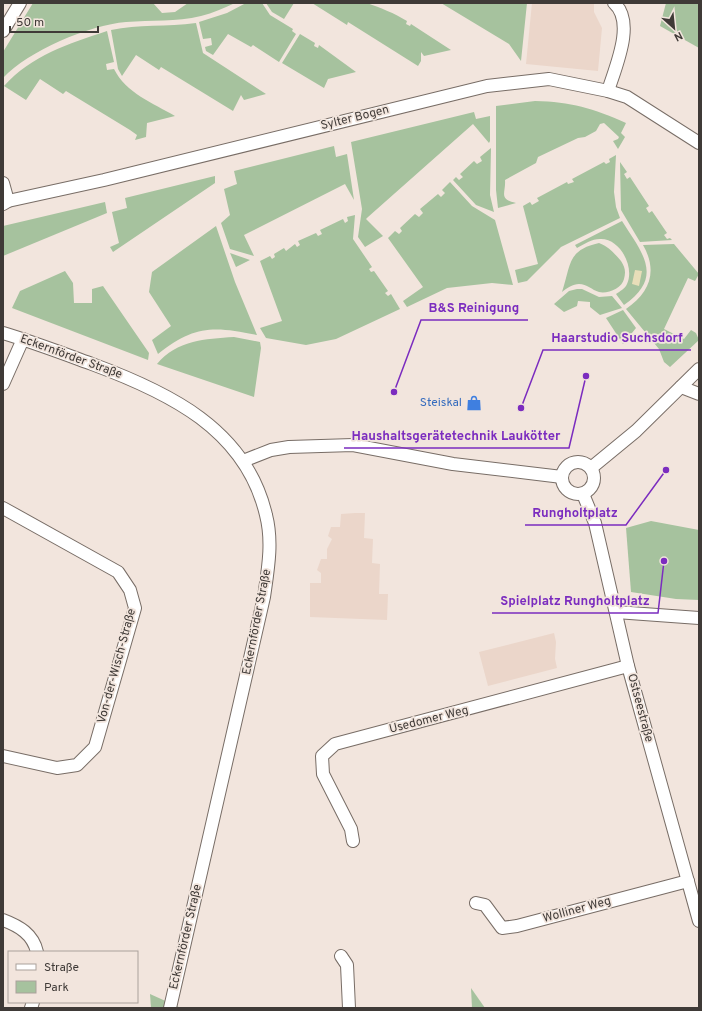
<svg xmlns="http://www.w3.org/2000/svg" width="702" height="1011" font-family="Overpass,sans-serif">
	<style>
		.built { fill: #ebd6ca }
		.green { fill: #a6c29e }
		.sand { fill: #e8deb9 }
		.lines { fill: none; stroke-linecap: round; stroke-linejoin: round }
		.minor-casing { stroke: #786d66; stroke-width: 14 }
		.minor { stroke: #fff; stroke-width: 12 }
		.labels { text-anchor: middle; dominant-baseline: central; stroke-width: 3.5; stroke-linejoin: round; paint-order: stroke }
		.street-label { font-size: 12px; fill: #3f3a37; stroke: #f2e5dd }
		.shop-label { font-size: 12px; fill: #366cbe; stroke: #f2e5dd; text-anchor: end }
		.leader { fill: none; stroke: #7b2cbf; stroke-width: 1.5 }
		.callout-dot { fill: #7b2cbf; stroke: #f2e5dd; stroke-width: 1.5 }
		.callout-label { font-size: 13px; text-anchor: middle; font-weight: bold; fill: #7b2cbf; stroke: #f2e5dd; stroke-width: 3.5; stroke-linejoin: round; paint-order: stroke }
	</style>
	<rect width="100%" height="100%" fill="#f2e5dd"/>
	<g class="built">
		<path d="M 532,3 L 594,3 L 594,12 L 602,28 L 598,71 L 526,64 Z"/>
		<path d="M 355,513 L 365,513 L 364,538 L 373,539 L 372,563 L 380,564 L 379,594 L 388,594 L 387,620 L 310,617 L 310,583 L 321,583 L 321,573 L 317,570 L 321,559 L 327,559 L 327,549 L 332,539 L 328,536 L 331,527 L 340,527 L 341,514 Z"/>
		<path d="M 554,633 L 556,642 L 555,659 L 557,668 L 488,686 L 479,652 Z"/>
	</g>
	<g class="green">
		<path d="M 33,3 L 153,3 L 162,13 L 175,12 L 188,3 L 235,3 C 224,8 213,13 201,16 C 176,22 151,20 126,22 C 89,25 28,51 3,78 L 3,52 Z"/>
		<path d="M 246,3 L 262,3 L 270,15 L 293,29 L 292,31 L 296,34 L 279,62 L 253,45 L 251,47 L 228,34 L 213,55 L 206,51 L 205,47 L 212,45 L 211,38 L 203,39 L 199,22 L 227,13 Z"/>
		<path d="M 266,3 L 294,3 L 284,19 L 272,12 Z"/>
		<path d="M 312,3 L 367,3 C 381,8 394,13 407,21 L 406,24 L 410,26 L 411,24 L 451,50 L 424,56 L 421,52 L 421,61 L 418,66 L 348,22 L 347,25 Z"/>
		<path d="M 441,3 L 527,3 L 521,61 L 509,44 Z"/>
		<path d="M 666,3 L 699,3 L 699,48 L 660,26 Z"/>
		<path d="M 196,23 L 203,53 L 266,94 L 244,100 L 241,95 L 233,111 L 161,67 L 159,70 L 136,55 L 122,76 L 118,69 L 111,30 C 138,24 167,27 196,23 Z"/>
		<path d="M 107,31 L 114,62 L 106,64 L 107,70 L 114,69 C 126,93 153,103 175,116 L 147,123 L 146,137 L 135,140 L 137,135 L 130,130 L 66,91 L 63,94 L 40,79 L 26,100 L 4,86 C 32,55 68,44 107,31 Z"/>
		<path d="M 300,34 L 315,43 L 314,46 L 318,48 L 319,45 L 356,72 L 328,79 L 324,88 L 282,63 Z"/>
		<path d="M 535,101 C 571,102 593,108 626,123 L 621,133 L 625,137 L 618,149 L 613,141 L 618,139 L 619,137 L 604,123 L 600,124 L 596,131 L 585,137 L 578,138 L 538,157 L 536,163 L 505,180 C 506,193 498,199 516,203 L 498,208 L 496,190 L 496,106 Z"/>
		<path d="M 474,112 L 476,119 L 490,116 L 490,141 L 489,143 L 473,124 L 368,217 L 366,219 L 383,236 L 365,247 L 358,237 L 362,209 L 351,142 Z"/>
		<path d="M 334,146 L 336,157 L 347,154 L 354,200 L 345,184 L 244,235 L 254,256 L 230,249 L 221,223 L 230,215 L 224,189 L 237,184 L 234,171 Z"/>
		<path d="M 491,148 L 490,195 L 494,212 L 476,205 L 453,180 L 456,177 L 459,180 L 463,177 L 460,174 L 474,161 L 477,164 L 482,161 L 480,157 Z"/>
		<path d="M 616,155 L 614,192 L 616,207 L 620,218 L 561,247 L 527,281 L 518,283 L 515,270 L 538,264 L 523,206 L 530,202 L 532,205 L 539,201 L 537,198 L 567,182 L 568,184 L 574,182 L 572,179 L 604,162 L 606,164 L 610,162 L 609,159 Z"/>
		<path d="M 620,162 L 627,172 L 624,174 L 627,179 L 630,177 L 649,206 L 646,208 L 649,213 L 652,211 L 667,233 L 664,235 L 667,239 L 670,238 L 672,240 L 640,242 L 621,210 Z"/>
		<path d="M 215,176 L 215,183 L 113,252 L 110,247 L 119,243 L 112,212 L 127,208 L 125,198 Z"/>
		<path d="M 450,182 L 472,206 L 495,220 L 513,285 L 492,283 L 447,288 L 407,307 L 403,301 L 423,287 L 388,238 L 395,231 L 399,234 L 402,231 L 400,228 L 415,214 L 419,217 L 423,213 L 420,209 L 438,194 L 441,197 L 445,193 L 442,190 Z"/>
		<path d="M 105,202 L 107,213 L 3,256 L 3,226 Z"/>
		<path d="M 355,215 L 353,239 L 372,267 L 369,269 L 371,272 L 374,271 L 388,291 L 385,293 L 388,296 L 391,294 L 400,309 L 336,339 L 306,345 L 266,338 L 260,328 L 282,321 L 260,261 L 270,256 L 272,259 L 275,257 L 274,254 L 284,248 L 286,251 L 295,244 L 297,247 L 300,245 L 298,241 L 316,233 L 318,236 L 322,234 L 320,230 L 343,219 L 345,223 L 348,221 L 347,217 Z"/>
		<path d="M 622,221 C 643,254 664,277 624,305 L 616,294 C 620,291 625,289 627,284 C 635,267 620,238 600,239 C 592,239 584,244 577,248 L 575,245 Z"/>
		<path d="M 216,226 L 235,282 L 257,335 C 214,326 194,325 158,354 L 152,340 L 171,326 L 149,292 L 152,272 Z"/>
		<path d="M 599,243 C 609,247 614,253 621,261 C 625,267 626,272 624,279 C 622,288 608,294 599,292 C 592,290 587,284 579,284 C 573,284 567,288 562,292 C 571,265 567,250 599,243 Z"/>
		<path d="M 674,244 L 699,274 L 695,281 L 688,278 L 664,329 L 684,339 L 691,330 L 696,333 L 699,340 L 670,367 L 664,362 L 659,349 L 626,309 C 650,293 658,271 643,245 Z"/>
		<path d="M 230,253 L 250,260 L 236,267 Z"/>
		<path d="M 65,271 L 73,283 L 74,303 L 92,303 L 92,289 L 103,286 L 149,353 L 148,360 L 12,308 L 20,291 Z"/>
		<path d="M 577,289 L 582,289 L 599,297 L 612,296 L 622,308 L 600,315 L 590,307 L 590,302 L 578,301 L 577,306 L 564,312 L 554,304 L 569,291 Z"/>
		<path d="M 623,310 L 636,328 L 623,344 L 606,318 Z"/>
		<path d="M 234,337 L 260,342 L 261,348 L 254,397 L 157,364 C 177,340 205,339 234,337 Z"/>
		<path d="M 651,521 L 699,530 L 699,600 L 676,599 L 631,592 L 626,528 Z"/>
		<path d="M 471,988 L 485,1008 L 472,1008 Z"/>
		<path d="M 150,994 L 181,1008 L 151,1008 Z"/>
	</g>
	<path class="sand" d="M 635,270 L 642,271 L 639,286 L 632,284 Z"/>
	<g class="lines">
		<defs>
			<g id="minor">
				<path d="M 3,31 L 20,3"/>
				<path d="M 608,91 C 615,68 636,22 614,3"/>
				<path d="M 3,183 L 8,201"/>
				<path d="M 3,204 L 8,201 L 104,180 L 487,86 L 549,79 L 608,91 L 627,97 L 699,143"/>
				<path d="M 3,333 C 33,342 62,353 92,364 C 168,392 246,429 266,515 C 273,542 268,569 264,597 L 170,1008"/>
				<path d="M 3,384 L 23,339"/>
				<path d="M 681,387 L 699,394"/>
				<path d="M 243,461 L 271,450 L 289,447 L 353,445 L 453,464 L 562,477"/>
				<circle cx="578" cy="478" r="16"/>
				<path d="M 591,468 L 636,431 L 699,369"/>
				<path d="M 583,494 L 595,523 L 628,666 L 699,921"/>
				<path d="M 3,508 L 118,572 L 130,590 L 135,608 L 95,747 L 77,765 L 57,768 L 3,756"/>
				<path d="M 616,612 L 699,618"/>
				<path d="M 353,841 L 351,829 L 323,774 L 322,756 L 335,744 L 628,666"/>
				<path d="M 476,903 L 485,905 L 502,928 L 517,926 L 688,881"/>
				<path d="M 3,920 C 19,926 33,934 37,952"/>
				<path d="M 341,956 L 347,965 L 349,1008"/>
				<path d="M 31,1008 L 33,1002"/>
			</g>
		</defs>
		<use href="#minor" class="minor-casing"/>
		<use href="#minor" class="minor"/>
	</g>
	<defs>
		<symbol id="shop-bare" viewBox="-9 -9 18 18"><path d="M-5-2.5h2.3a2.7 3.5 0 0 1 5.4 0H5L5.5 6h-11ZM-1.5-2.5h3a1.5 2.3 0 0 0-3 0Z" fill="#3f7fe0" stroke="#f2e5dd" stroke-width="2.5" paint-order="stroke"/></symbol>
	</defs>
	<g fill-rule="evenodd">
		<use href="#shop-bare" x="463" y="392" width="22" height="22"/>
	</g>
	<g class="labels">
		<g class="street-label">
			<text transform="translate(355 118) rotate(-14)">Sylter Bogen</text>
			<text transform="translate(71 357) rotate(20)">Eckernförder Straße</text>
			<text transform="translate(257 622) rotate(-79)">Eckernförder Straße</text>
			<text transform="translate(117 666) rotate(-75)">Von-der-Wisch-Straße</text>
			<text transform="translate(640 708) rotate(75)">Ostseestraße</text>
			<text transform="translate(429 720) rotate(-14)">Usedomer Weg</text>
			<text transform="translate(577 910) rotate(-15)">Wolliner Weg</text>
			<text transform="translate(186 937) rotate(-77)">Eckernförder Straße</text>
		</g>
		<g class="shop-label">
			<text x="462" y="403">Steiskal</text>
		</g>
	</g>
	<path class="leader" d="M394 392L421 320H528M521 408L543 350H691M586 376L569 448H344M666 470L626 525H525M664 561L658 613H492"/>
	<g class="callout-dot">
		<circle cx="394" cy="392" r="4"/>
		<circle cx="521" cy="408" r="4"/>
		<circle cx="586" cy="376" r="4"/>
		<circle cx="666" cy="470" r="4"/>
		<circle cx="664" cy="561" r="4"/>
	</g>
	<g class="callout-label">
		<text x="474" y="312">B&amp;S Reinigung</text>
		<text x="617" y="342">Haarstudio Suchsdorf</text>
		<text x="456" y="440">Haushaltsgerätetechnik Laukötter</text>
		<text x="575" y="517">Rungholtplatz</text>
		<text x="575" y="605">Spielplatz Rungholtplatz</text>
	</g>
	<rect width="702" height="1011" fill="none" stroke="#3f3a37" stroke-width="8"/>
	<rect x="8" y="951" width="130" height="52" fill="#f2e5dd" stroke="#aaa19b"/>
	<rect x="16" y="964" width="20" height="6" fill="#ffffff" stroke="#aaa19b"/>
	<text x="44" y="971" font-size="12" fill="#3f3a37">Straße</text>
	<rect x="16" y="981" width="20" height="12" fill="#a6c29e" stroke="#aaa19b"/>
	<text x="44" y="991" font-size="12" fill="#3f3a37">Park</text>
	<g transform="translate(674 28) rotate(153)" stroke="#f2e5dd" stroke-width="3" paint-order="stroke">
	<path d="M0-3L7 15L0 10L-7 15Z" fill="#3f3a37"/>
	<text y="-6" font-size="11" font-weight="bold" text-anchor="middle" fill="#3f3a37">N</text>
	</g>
	<path d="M10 26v6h88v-6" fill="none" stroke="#3f3a37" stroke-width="2"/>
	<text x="16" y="26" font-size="12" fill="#3f3a37" stroke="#f2e5dd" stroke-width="3" paint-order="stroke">50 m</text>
</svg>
